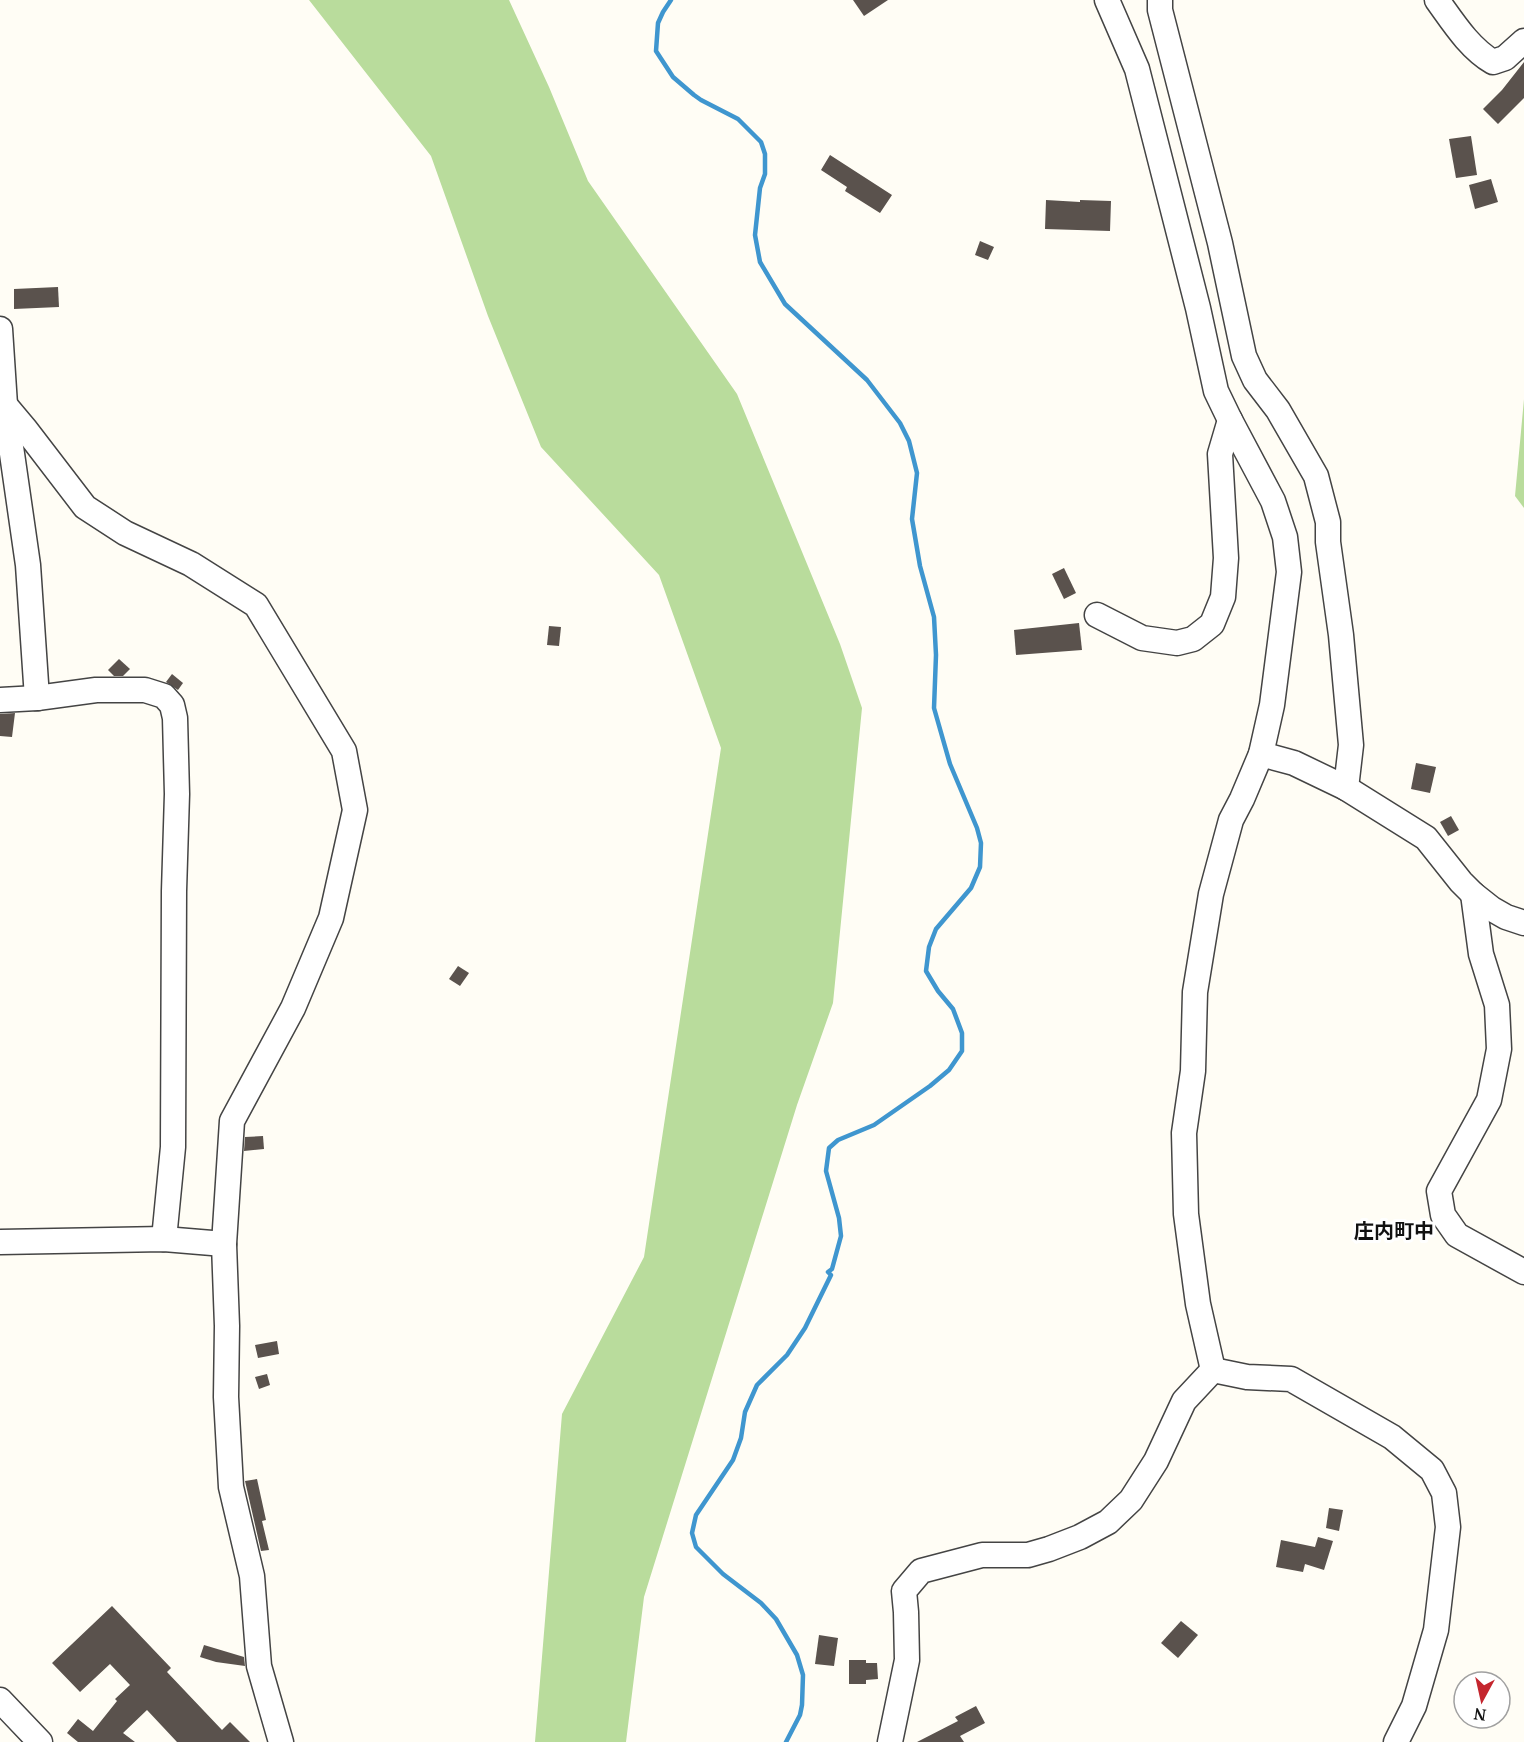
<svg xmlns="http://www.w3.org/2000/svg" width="1524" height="1742" font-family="'PT Serif','Noto Sans JP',serif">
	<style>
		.forest { fill: #b9dc9c }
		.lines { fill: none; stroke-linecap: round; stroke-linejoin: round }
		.stream { stroke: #3f96cf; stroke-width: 4.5 }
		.building { fill: #5a524d }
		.minor-casing { stroke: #444; stroke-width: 27 }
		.minor { stroke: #fff; stroke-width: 24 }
		.labels { text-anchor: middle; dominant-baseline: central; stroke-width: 6; stroke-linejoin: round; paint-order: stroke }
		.quarter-label { font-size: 20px; font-weight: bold; fill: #111; stroke: #fff }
	</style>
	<rect width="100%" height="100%" fill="#fffdf5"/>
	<g class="forest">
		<path d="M 309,0 L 509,0 L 549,87 L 588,181 L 737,394 L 840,644 L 862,708 L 833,1003 L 797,1105 L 644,1597 L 626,1742 L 535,1742 L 562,1414 L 644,1257 L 721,748 L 659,575 L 541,447 L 488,316 L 431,156 Z"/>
		<path d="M 1524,399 L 1524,508 L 1515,496 Z"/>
	</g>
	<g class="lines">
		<path class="stream" d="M 671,0 L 663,12 L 658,23 L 656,51 L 673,77 L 694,95 L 701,100 L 738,119 L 761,142 L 765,154 L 765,174 L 760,188 L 755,235 L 760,262 L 785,304 L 867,380 L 900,423 L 909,441 L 917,473 L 912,519 L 920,566 L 934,617 L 936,655 L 934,708 L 950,764 L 977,828 L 981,843 L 980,867 L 971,888 L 936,929 L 929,947 L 926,971 L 938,991 L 953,1009 L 962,1033 L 962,1051 L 949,1070 L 930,1086 L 874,1125 L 838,1140 L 829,1148 L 826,1171 L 839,1218 L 841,1236 L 832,1269 L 828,1272 L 831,1275 L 805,1328 L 787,1355 L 757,1385 L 745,1412 L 741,1438 L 733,1460 L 696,1515 L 692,1533 L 696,1547 L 723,1574 L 761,1603 L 776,1619 L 797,1655 L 803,1675 L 802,1705 L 800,1715 L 786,1742"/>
	</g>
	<g class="building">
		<path d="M 853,0 L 888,0 L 864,16 Z"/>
		<path d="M 1524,62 L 1524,98 L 1498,124 L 1483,109 L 1502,90 Z"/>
		<path d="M 1471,136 L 1477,175 L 1456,178 L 1449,139 Z"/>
		<path d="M 830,155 L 892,195 L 880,213 L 845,191 L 847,187 L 821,170 Z"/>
		<path d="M 1491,179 L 1498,202 L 1475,209 L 1469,185 Z"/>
		<path d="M 1046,200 L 1080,202 L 1080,200 L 1111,201 L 1110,231 L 1045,229 Z"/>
		<path d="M 980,241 L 994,247 L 988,260 L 975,255 Z"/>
		<path d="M 58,287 L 59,307 L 14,309 L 14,289 Z"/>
		<path d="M 1064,568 L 1076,593 L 1064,599 L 1052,574 Z"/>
		<path d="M 1079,623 L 1082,650 L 1016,655 L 1014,630 Z"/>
		<path d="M 549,626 L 561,627 L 559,646 L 547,645 Z"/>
		<path d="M 119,659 L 130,669 L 123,676 L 114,676 L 108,670 Z"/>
		<path d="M 172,674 L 183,683 L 178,690 L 166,682 Z"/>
		<path d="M 15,713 L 12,737 L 0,736 L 0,714 Z"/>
		<path d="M 1416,763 L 1436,767 L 1430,793 L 1411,789 Z"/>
		<path d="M 1451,816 L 1459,830 L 1448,836 L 1440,822 Z"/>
		<path d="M 458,966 L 469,973 L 460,986 L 449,979 Z"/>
		<path d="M 263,1136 L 264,1149 L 244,1151 L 245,1137 Z"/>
		<path d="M 277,1341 L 279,1354 L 258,1358 L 255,1345 Z"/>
		<path d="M 267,1374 L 270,1385 L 259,1389 L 255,1377 Z"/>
		<path d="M 257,1479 L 266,1520 L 262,1521 L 269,1550 L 261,1551 L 245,1481 Z"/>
		<path d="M 1329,1508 L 1343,1510 L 1339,1531 L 1326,1528 Z"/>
		<path d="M 1318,1537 L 1333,1541 L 1324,1570 L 1305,1564 L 1303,1572 L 1276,1567 L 1281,1540 L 1315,1547 Z"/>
		<path d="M 112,1606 L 171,1668 L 167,1672 L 222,1730 L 230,1722 L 250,1742 L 177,1742 L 147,1710 L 123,1733 L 135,1742 L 78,1742 L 67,1733 L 78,1719 L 93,1731 L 117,1701 L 115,1699 L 130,1685 L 110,1664 L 80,1692 L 52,1663 Z"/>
		<path d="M 1181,1621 L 1198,1635 L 1178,1658 L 1161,1643 Z"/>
		<path d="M 819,1635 L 838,1638 L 834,1666 L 815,1664 Z"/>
		<path d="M 204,1645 L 244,1657 L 245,1666 L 216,1662 L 200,1657 Z"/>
		<path d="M 849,1660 L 866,1660 L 866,1663 L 877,1663 L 878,1679 L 866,1680 L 866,1684 L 849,1684 Z"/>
		<path d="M 976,1706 L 985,1723 L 960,1736 L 964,1742 L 917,1742 L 958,1721 L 955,1717 Z"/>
	</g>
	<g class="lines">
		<defs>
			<g id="minor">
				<path d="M 1107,0 L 1137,69 L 1198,308 L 1216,391 L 1230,420 L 1273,501 L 1285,537 L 1289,572 L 1272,705 L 1261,754 L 1242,799 L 1231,820 L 1211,894 L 1195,992 L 1193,1071 L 1184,1133 L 1186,1214 L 1198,1304 L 1213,1370"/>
				<path d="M 1160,0 L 1160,10 L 1220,243 L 1244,356 L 1255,380 L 1278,410 L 1316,476 L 1328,522 L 1328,542 L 1341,635 L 1351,745 L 1346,788"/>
				<path d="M 1437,0 C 1453,22 1469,48 1493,62 L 1505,58 L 1524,41"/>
				<path d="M 0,329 L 5,405 L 28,565 L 37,698"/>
				<path d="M 5,405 L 26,430 L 85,507 L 125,533 L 191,564 L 256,605 L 344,751 L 355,810 L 331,918 L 293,1008 L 232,1121 L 224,1244 L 227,1326 L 226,1397 L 231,1487 L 252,1576 L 259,1666 L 281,1742"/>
				<path d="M 1097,615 L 1142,638 L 1177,643 L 1193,639 L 1212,624 L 1223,597 L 1226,558 L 1220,454 L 1230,420"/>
				<path d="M 0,700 L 37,698 L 96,690 L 145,690 L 164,696 L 172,705 L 175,718 L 177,794 L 174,891 L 173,1147 L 164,1239"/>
				<path d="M 1261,754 L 1294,763 L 1346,788 L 1426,838 L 1461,882 L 1473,894 L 1492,909 L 1506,917 L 1524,923"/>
				<path d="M 1473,894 L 1481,954 L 1497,1005 L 1499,1049 L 1489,1100 L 1439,1191 L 1443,1215 L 1457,1235 L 1524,1272"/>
				<path d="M 0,1242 L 164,1239 L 224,1244"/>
				<path d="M 1213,1370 L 1247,1377 L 1291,1379 L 1392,1437 L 1432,1470 L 1444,1493 L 1448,1527 L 1436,1630 L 1414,1706 L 1396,1742"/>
				<path d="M 0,1700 L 40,1742"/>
				<path d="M 890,1742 L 907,1660 L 906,1612 L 904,1591 L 921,1571 L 982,1555 L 1028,1555 L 1049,1549 L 1080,1537 L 1108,1522 L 1131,1500 L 1156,1461 L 1184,1401 L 1213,1370"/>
			</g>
		</defs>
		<use href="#minor" class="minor-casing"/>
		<use href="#minor" class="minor"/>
	</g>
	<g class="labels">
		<g class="quarter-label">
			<text x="1394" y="1230">庄内町中</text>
		</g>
	</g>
	<g transform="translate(1482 1700) rotate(188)"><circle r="28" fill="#ffffff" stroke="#a0a0a0" stroke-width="1.5"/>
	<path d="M0-4.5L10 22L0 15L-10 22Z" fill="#c4262e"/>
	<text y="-9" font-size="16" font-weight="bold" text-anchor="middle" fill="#111111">N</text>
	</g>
</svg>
